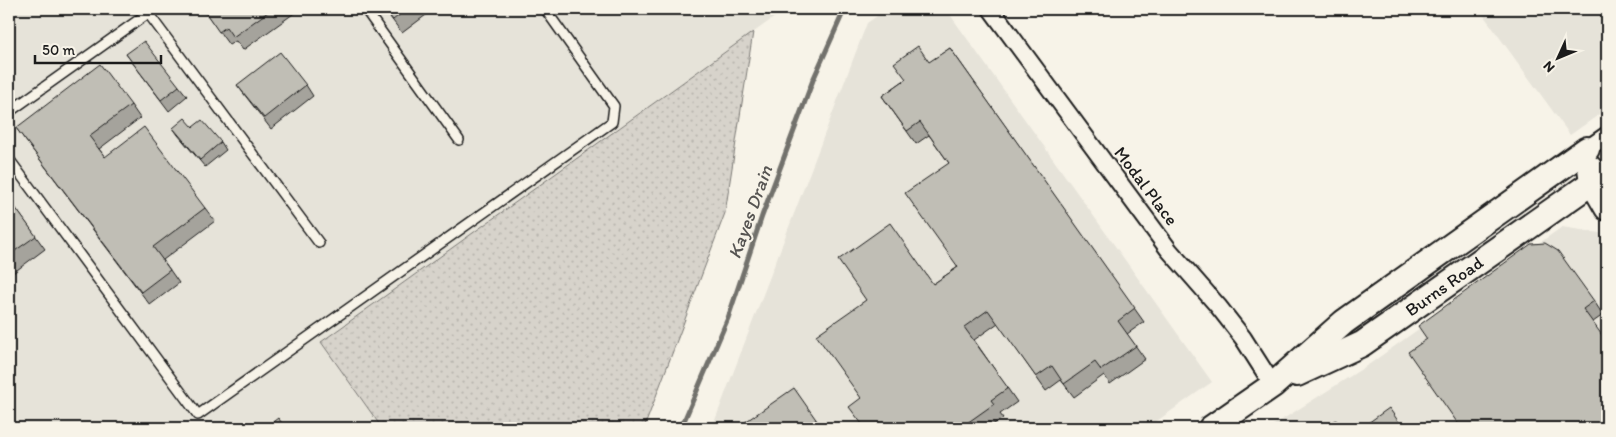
<svg xmlns="http://www.w3.org/2000/svg" width="1616" height="437" font-family="Itim,sans-serif">
	<style>
		.built { fill: #e6e3d9 }
		.grass { fill: url(#grass-dots); stroke: #7a7874 }
		.lines { fill: none; stroke-linecap: round; stroke-linejoin: round }
		.stream { stroke: #72716c; stroke-width: 5 }
		.lane-casing { stroke: #1c1c1c; stroke-width: 12 }
		.street-casing { stroke: #1c1c1c; stroke-width: 20 }
		.secondary-casing { stroke: #1c1c1c; stroke-width: 28 }
		.lane { stroke: #f7f3e8; stroke-width: 9 }
		.street { stroke: #f7f3e8; stroke-width: 16 }
		.secondary { stroke: #f7f3e8; stroke-width: 24 }
		.wall { fill: #a5a39c; stroke: #1c1c1c }
		.building { fill: #c0beb5; stroke: #1c1c1c }
		.labels { text-anchor: middle; dominant-baseline: central; stroke-width: 4; stroke-linejoin: round; paint-order: stroke }
		.street-label { font-size: 18px; fill: #1c1c1c; stroke: #f7f3e8 }
		.water-label { font-size: 19px; font-style: italic; fill: #565452; stroke: #f7f3e8 }
	</style>
	<defs>
		<pattern id="grass-dots" width="8" height="8" patternUnits="userSpaceOnUse" patternTransform="scale(1.25)"><rect width="8" height="8" fill="#d7d3cb"/><path d="M2 2h.1M6 6h.1" fill="none" stroke="#b8b5ae" stroke-width="1.8" stroke-linecap="round"/></pattern>
	</defs>
	<rect width="100%" height="100%" fill="#f7f3e8"/>
	<filter id="ink" filterUnits="userSpaceOnUse"><feTurbulence type="fractalNoise" baseFrequency=".02" numOctaves="2"/><feDisplacementMap in="SourceGraphic" scale="10" xChannelSelector="R" yChannelSelector="G"/><feConvolveMatrix kernelMatrix="1 2 1 2 8 2 1 2 1" color-interpolation-filters="sRGB"/></filter>
	<g filter="url(#ink)">
		<g class="built">
			<path d="M 9,9 L 786,9 L 321,342 L 382,428 L 9,428 Z"/>
			<path d="M 887,9 L 946,9 L 1212,382 L 1147,428 L 712,428 L 867,23 Z"/>
			<path d="M 1479,9 L 1607,9 L 1607,109 L 1570,135 Z"/>
			<path d="M 1562,227 L 1600,233 L 1607,243 L 1607,428 L 1269,428 L 1371,363 Z"/>
		</g>
		<path class="grass" d="M 753,32 L 725,213 L 644,428 L 382,428 L 321,342 Z"/>
		<g class="lines">
			<path class="stream" d="M 681,428 L 728,318 L 762,216 L 813,80 L 842,15 L 850,9"/>
			<defs>
				<g id="lane">
					<path d="M 145,9 L 319,243"/>
					<path d="M 365,9 L 459,140"/>
					<path d="M 9,112 L 154,9"/>
					<path d="M 9,159 L 198,415 L 612,122 L 614,106 L 545,9"/>
				</g>
				<g id="street">
					<path d="M 991,9 L 1169,250 L 1218,306 L 1243,338 L 1273,385"/>
					<path d="M 1587,149 L 1607,135"/>
				</g>
				<g id="secondary">
					<path d="M 1590,168 L 1592,182 L 1607,208"/>
					<path id="s1" d="M 1297,374 L 1362,344 L 1607,172"/>
					<path d="M 1211,428 L 1273,385 L 1344,322 L 1587,149"/>
				</g>
			</defs>
			<use href="#lane" class="lane-casing"/>
			<use href="#street" class="street-casing"/>
			<use href="#secondary" class="secondary-casing"/>
			<use href="#lane" class="lane"/>
			<use href="#street" class="street"/>
			<use href="#secondary" class="secondary"/>
		</g>
		<g class="wall">
			<path d="M 203,9 L 300,9 L 243,50 L 236,41 L 229,45 Z"/>
			<path d="M 384,9 L 434,9 L 402,33 Z"/>
			<path d="M 950,48 L 1144,322 L 1127,334 L 1145,359 L 1110,384 L 1104,375 L 1074,397 L 1061,380 L 1046,391 L 998,323 L 974,340 L 1017,402 L 1000,414 L 1003,418 L 988,428 L 864,428 L 861,398 L 933,284 L 958,267 L 949,163 L 929,135 L 916,144 L 882,96 Z"/>
			<path d="M 126,54 L 179,86 L 187,96 L 169,111 Z"/>
			<path d="M 237,85 L 306,85 L 313,96 L 271,129 Z"/>
			<path d="M 131,105 L 140,118 L 99,149 L 105,157 L 205,208 L 215,221 L 163,260 L 179,283 L 150,305 L 16,128 Z"/>
			<path d="M 193,127 L 221,142 L 226,150 L 205,167 L 178,135 L 173,128 Z"/>
			<path d="M 9,199 L 45,249 L 9,276 Z"/>
			<path d="M 1594,301 L 1603,315 L 1593,322 L 1427,339 Z"/>
		</g>
		<g class="building">
			<path d="M 203,9 L 272,9 L 233,37 L 226,27 L 219,32 Z"/>
			<path d="M 384,9 L 407,9 L 393,20 Z"/>
			<path d="M 144,41 L 179,86 L 161,100 L 126,54 Z"/>
			<path d="M 918,46 L 929,62 L 950,48 L 1135,308 L 1118,321 L 1136,346 L 1101,370 L 1095,362 L 1064,384 L 1052,366 L 1036,377 L 988,310 L 964,327 L 1008,388 L 991,400 L 994,404 L 960,428 L 865,428 L 849,407 L 861,398 L 816,335 L 866,300 L 838,260 L 890,223 L 933,284 L 958,267 L 905,193 L 949,163 L 920,122 L 907,131 L 882,96 L 906,79 L 894,63 Z"/>
			<path d="M 280,52 L 306,85 L 264,118 L 237,85 Z"/>
			<path d="M 100,64 L 131,105 L 89,136 L 105,157 L 144,127 L 205,208 L 153,247 L 170,270 L 141,292 L 16,128 Z"/>
			<path d="M 185,118 L 193,127 L 202,120 L 221,142 L 200,160 L 173,128 Z"/>
			<path d="M 9,199 L 36,236 L 9,255 Z"/>
			<path d="M 1545,243 L 1558,251 L 1594,301 L 1583,309 L 1607,342 L 1607,428 L 1461,428 L 1408,352 L 1427,339 L 1418,326 L 1531,244 Z"/>
			<path d="M 794,388 L 822,428 L 740,428 L 738,427 Z"/>
			<path d="M 1389,408 L 1403,428 L 1361,428 Z"/>
			<path d="M 278,418 L 286,428 L 265,428 Z"/>
			<path d="M 1336,420 L 1343,428 L 1324,428 Z"/>
		</g>
	</g>
	<g class="labels">
		<g class="street-label">
			<text transform="translate(1146 186) rotate(53)">Modal Place</text>
			<text stroke="none"><textPath href="#s1" startOffset="172">Burns Road</textPath></text>
		</g>
		<g class="water-label">
			<text transform="translate(750 212) rotate(-70)">Kayes Drain</text>
		</g>
	</g>
	<rect width="1616" height="437" fill="none" stroke="#f7f3e8" stroke-width="30"/>
	<rect x="15" y="15" width="1586" height="407" fill="none" stroke="#1c1c1c" stroke-width="2" filter="url(#ink)"/>
	<g transform="translate(1558 58) rotate(226)" stroke="#f7f3e8" stroke-width="4" paint-order="stroke">
	<path d="M0-4L9 19L0 12L-9 19Z" fill="#1c1c1c"/>
	<text y="-8" font-size="14" font-weight="bold" text-anchor="middle" fill="#1c1c1c">N</text>
	</g>
	<path d="M35 55v8h126v-8" fill="none" stroke="#1c1c1c" stroke-width="2.5"/>
	<text x="42" y="55" font-size="15" fill="#1c1c1c" stroke="#f7f3e8" stroke-width="4" paint-order="stroke">50 m</text>
</svg>
